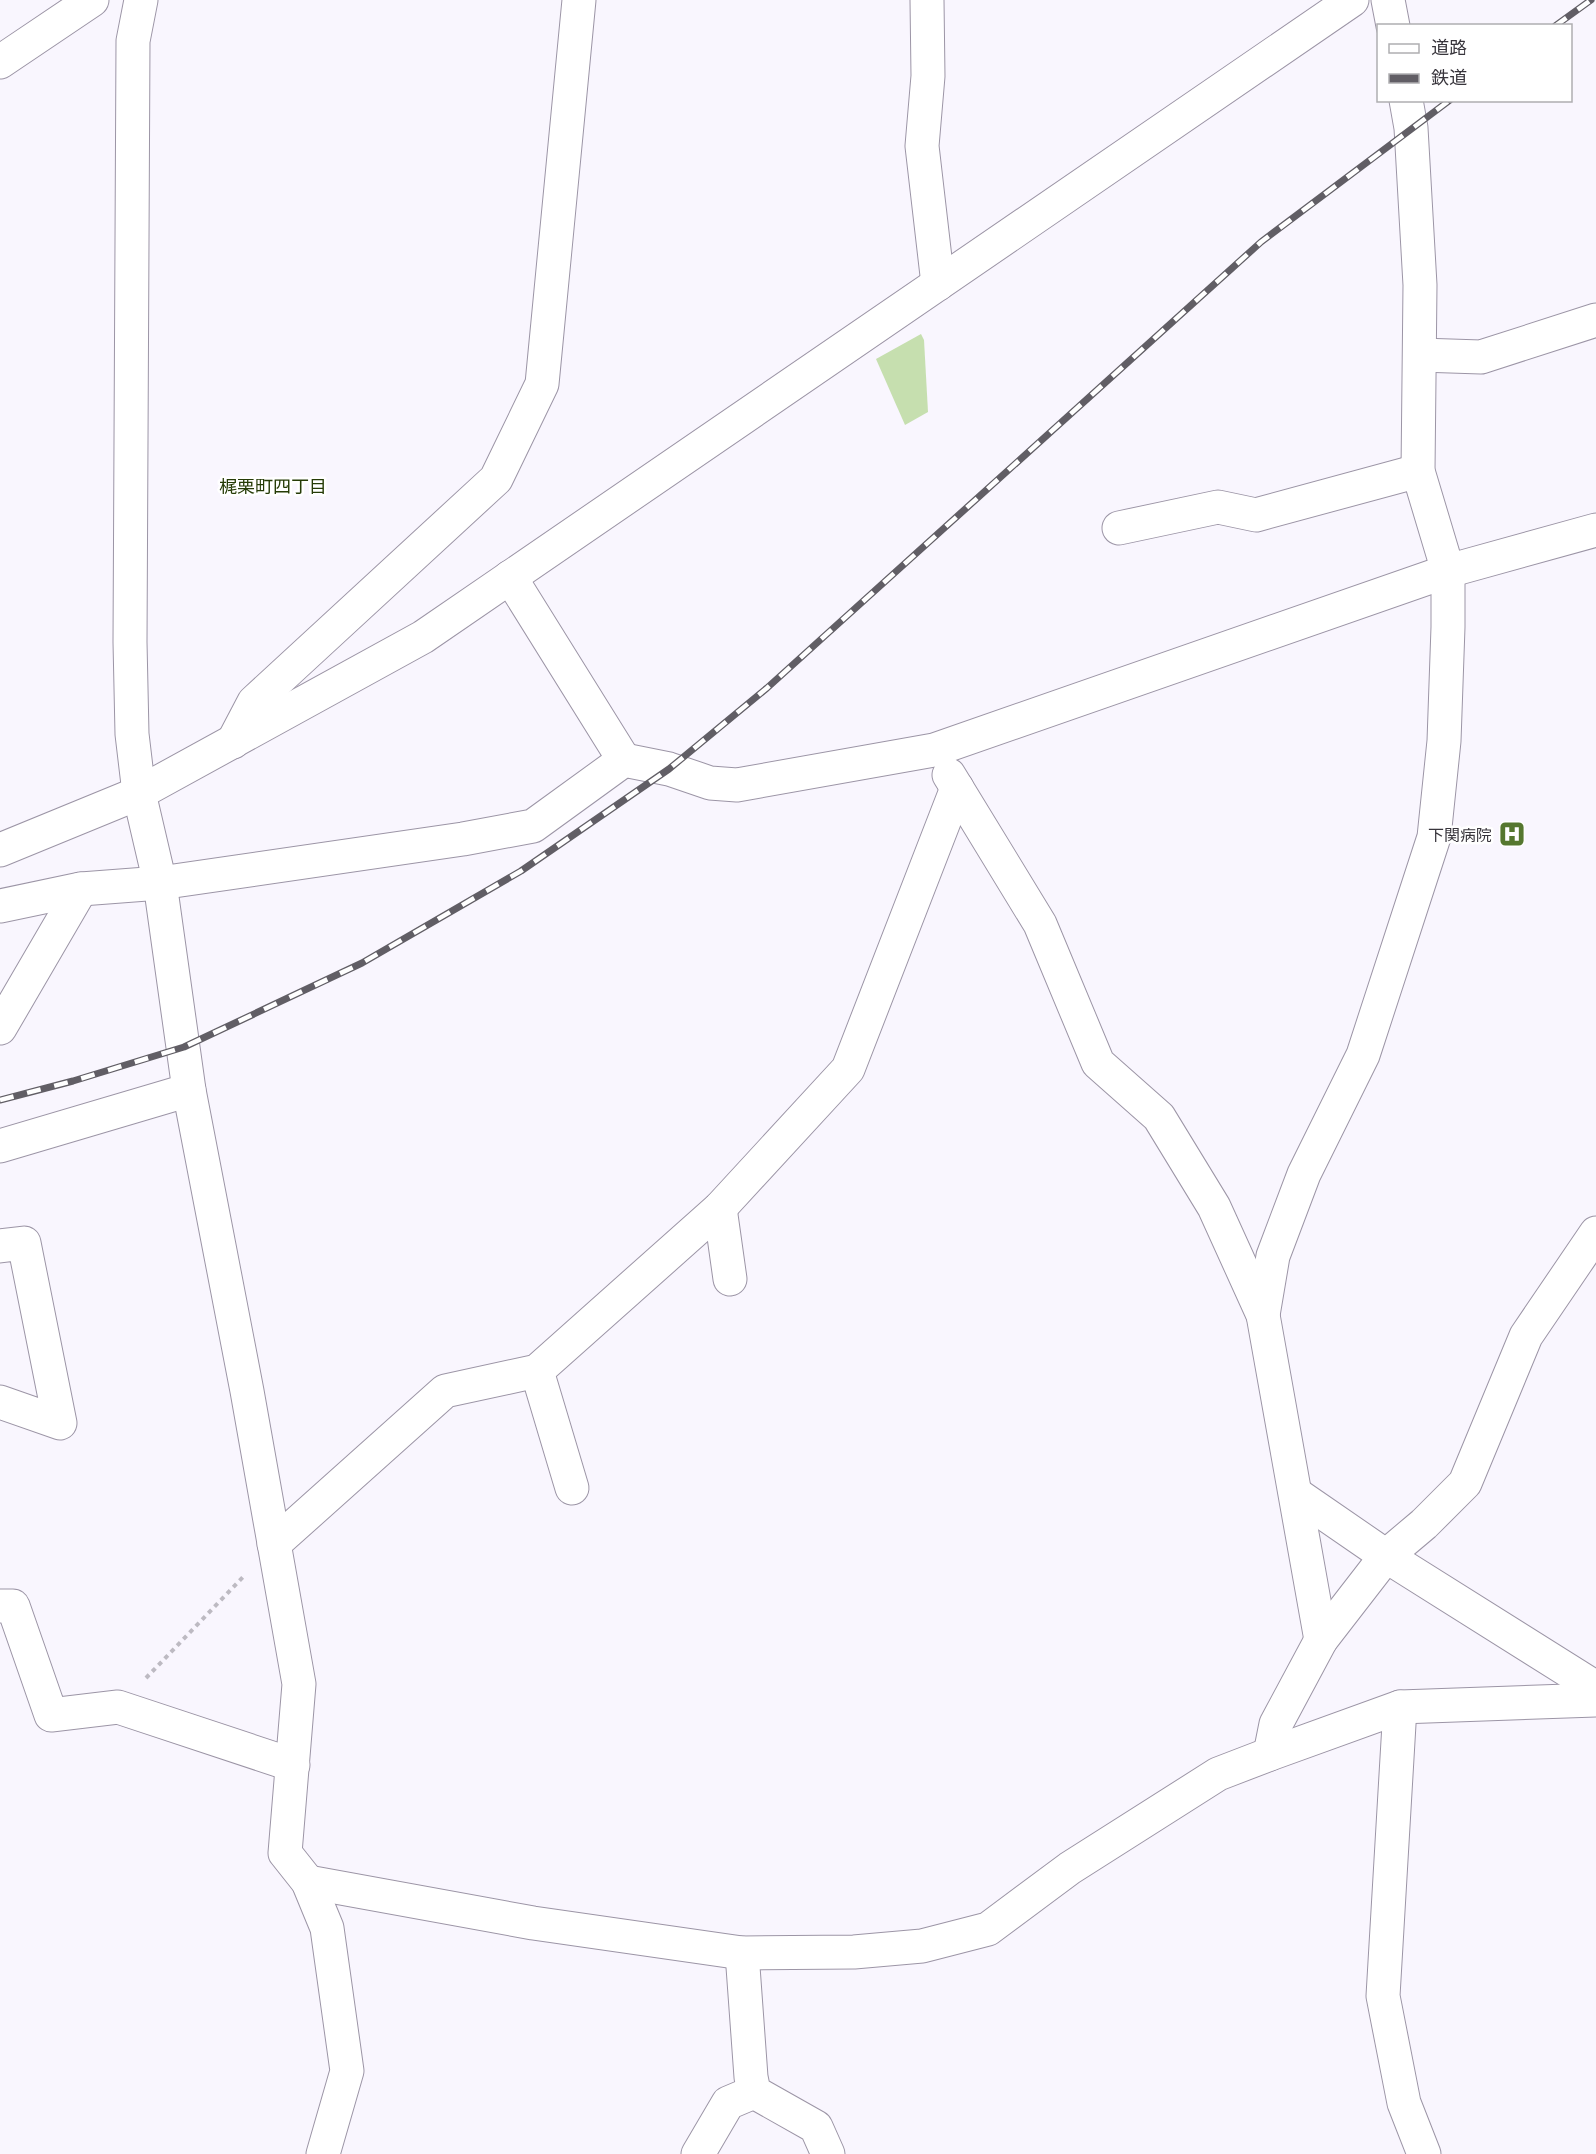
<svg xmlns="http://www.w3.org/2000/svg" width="1596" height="2154" font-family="Barlow,'Noto Sans JP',sans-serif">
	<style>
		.green { fill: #c6dfaf }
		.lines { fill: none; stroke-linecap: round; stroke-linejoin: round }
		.minor-casing { stroke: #9c95a6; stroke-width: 35 }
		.secondary-casing { stroke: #9c95a6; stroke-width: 35 }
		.path { stroke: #bdbac2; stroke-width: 4; stroke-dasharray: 4.5 4.5; stroke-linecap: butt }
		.minor { stroke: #fff; stroke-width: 33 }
		.secondary { stroke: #fff; stroke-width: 33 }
		.rail-casing { stroke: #615e65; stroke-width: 7 }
		.rail { stroke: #fff; stroke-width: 4.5; stroke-dasharray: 14; stroke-linecap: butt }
		.labels { text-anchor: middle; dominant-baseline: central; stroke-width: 5; stroke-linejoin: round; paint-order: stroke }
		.poi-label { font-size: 16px; fill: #38353c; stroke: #fff; text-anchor: end }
		.neighbourhood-label { font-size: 18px; fill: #253b06; stroke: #fff }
	</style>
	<rect width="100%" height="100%" fill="#f9f6fe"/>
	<path class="green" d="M 921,334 L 924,340 L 928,412 L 905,425 L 876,359 Z"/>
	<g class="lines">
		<defs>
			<g id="minor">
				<path d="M 141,0 L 133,41 L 130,642 L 132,734 L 139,793 L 160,883 L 189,1090 L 247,1391 L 299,1684 L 285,1853 L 308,1882 L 327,1928 L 347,2071 L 323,2154"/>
				<path d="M 927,0 L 928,76 L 922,146 L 938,284"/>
				<path d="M 1388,0 L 1393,26"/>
				<path d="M 1420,355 L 1481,357 L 1596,320"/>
				<path d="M 1119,528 L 1218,507 L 1256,515 L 1418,471"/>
				<path d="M 510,577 L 624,760"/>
				<path d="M 233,742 L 254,702 L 496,479 L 542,384 L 579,0"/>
				<path d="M 949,775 L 1040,924 L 1098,1063 L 1159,1117 L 1214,1207 L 1263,1315 L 1321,1640"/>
				<path d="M 0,850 L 139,793 L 423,637 L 1352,0"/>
				<path d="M 0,906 L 81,889 L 160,883 L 463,839 L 533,826 L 624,760 L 669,769 L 710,783 L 737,785 L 934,750 L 1448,571 L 1596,530"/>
				<path d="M 0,1028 L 81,889"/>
				<path d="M 0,1146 L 189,1090"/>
				<path d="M 720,1208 L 730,1279"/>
				<path d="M 0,1246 L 24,1243 L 60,1423 L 0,1402"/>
				<path d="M 1263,1315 L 1273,1256 L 1304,1174 L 1363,1055 L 1434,837 L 1444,741 L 1448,627 L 1448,571 L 1418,471 L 1420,285 L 1411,128 L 1406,100"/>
				<path d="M 537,1371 L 572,1488"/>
				<path d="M 1296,1494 L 1386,1556 L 1596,1688"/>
				<path d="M 274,1544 L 445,1391 L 537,1371 L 720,1208 L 848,1069 L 957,788"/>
				<path d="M 0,1606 L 13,1606 L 51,1715 L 118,1707 L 293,1765"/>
				<path d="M 1400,1707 L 1383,1996 L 1404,2103 L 1424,2154"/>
				<path d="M 1270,1754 L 1276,1724 L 1321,1640 L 1386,1556 L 1424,1524 L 1465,1483 L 1526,1336 L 1596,1233"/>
				<path d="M 308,1882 L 533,1923 L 742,1953 L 854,1952 L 922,1946 L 988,1929 L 1070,1868 L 1218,1774 L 1270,1754 L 1400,1707 L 1596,1700"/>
				<path d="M 742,1953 L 751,2077 L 754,2092 L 816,2127 L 828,2154"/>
				<path d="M 698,2154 L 728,2103 L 754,2092"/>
			</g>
			<path id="secondary" d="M 0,62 L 92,0"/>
		</defs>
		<use href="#minor" class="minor-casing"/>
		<use href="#secondary" class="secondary-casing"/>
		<path class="path" d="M 146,1678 L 243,1577"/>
		<use href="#minor" class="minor"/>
		<use href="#secondary" class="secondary"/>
		<defs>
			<g id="rail">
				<path d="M 1555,26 L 1591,0"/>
				<path d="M 0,1100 L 73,1081 L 184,1047 L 362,963 L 521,871 L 669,769 L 767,688 L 1261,242 L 1450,100"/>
			</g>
		</defs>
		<use href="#rail" class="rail-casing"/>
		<use href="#rail" class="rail"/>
	</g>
	<defs>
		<symbol id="hospital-square" viewBox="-11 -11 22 22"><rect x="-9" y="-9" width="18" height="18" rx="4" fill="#55772f" stroke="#fff"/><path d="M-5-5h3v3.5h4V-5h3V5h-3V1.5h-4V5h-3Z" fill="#fff"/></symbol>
	</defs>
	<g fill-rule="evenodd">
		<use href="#hospital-square" x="1497" y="819" width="30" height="30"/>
	</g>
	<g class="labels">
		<g class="poi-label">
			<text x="1492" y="834">下関病院</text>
		</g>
		<g class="neighbourhood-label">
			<text x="273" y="486">梶栗町四丁目</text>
		</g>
	</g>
	<rect x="1377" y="24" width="195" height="78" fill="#ffffff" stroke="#afaeb1" stroke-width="1.5"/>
	<rect x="1389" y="44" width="30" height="9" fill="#ffffff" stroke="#afaeb1" stroke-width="1.5"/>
	<text x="1431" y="54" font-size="18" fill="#38353c">道路</text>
	<rect x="1389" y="74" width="30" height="9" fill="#615e65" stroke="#afaeb1" stroke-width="1.5"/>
	<text x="1431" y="84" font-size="18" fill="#38353c">鉄道</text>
</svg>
